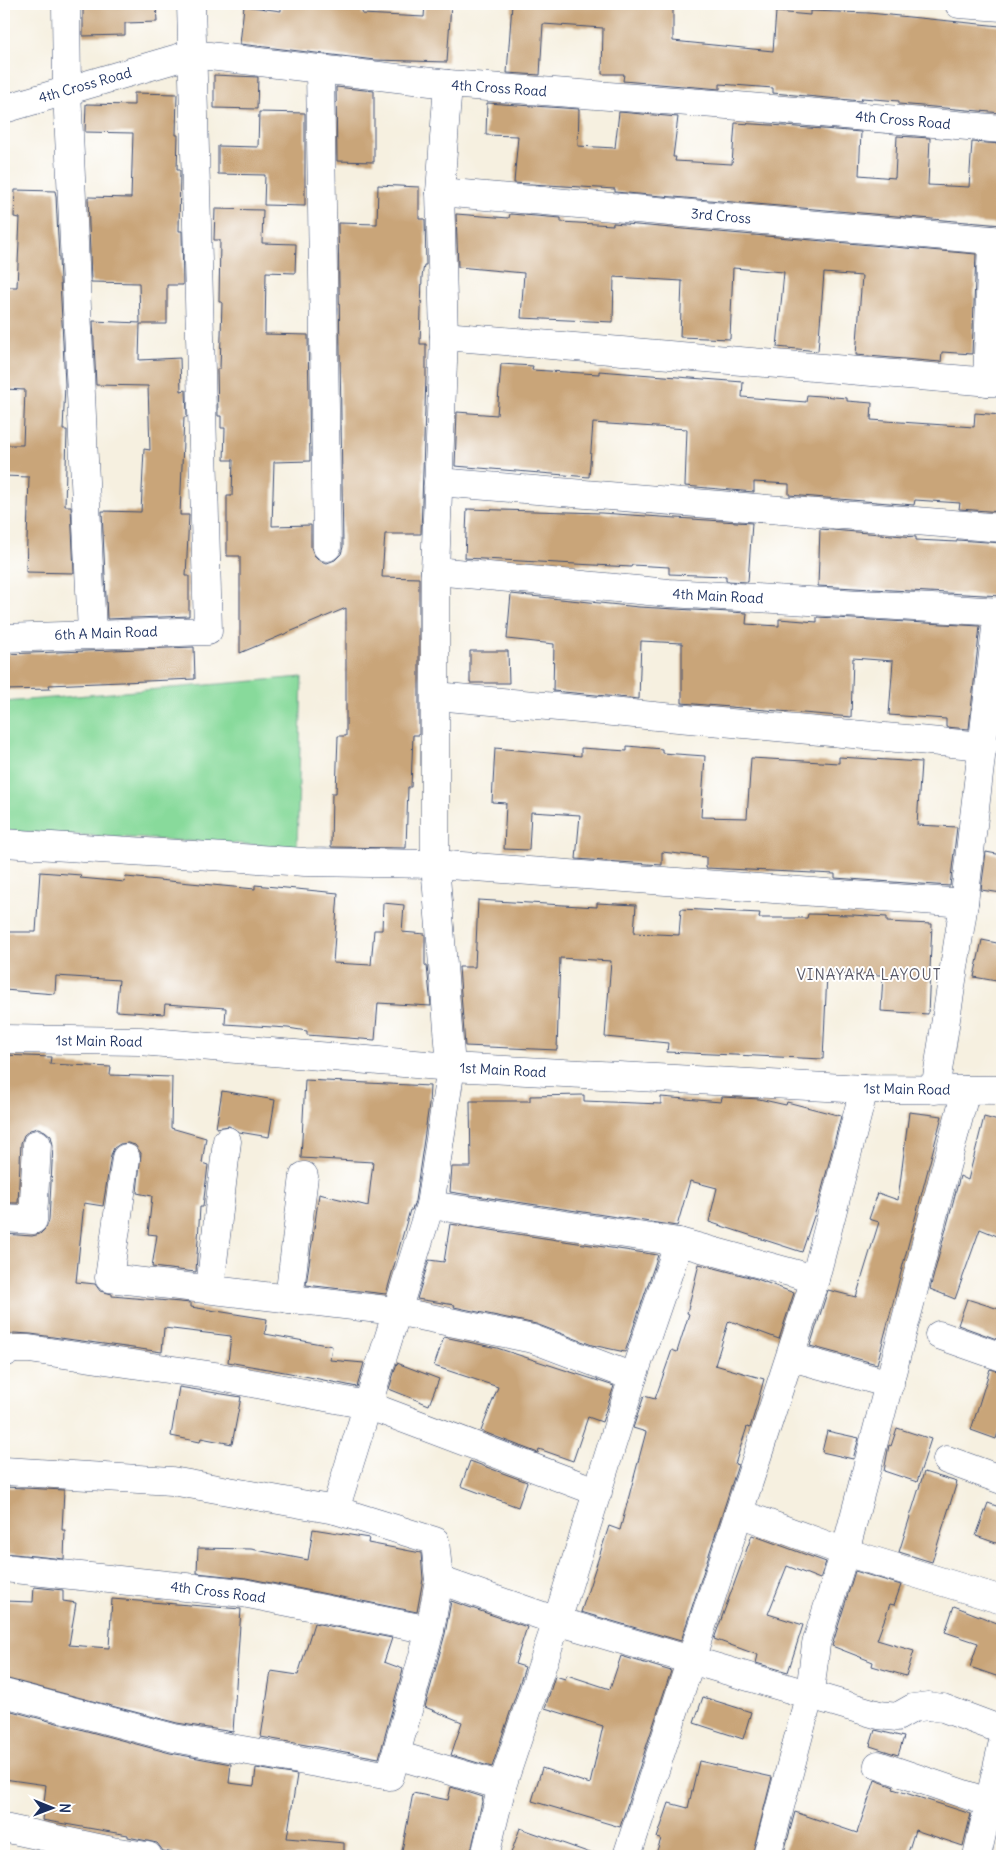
<svg xmlns="http://www.w3.org/2000/svg" width="1006" height="1860" font-family="Delius,sans-serif">
	<style>
		.park { fill: #88da9b; stroke: #52847c }
		.building { fill: #c9a579 }
		.lines { fill: none; stroke-linecap: round; stroke-linejoin: round }
		.minor-casing { stroke: #3c4c72; stroke-width: 29 }
		.minor { stroke: #fff; stroke-width: 28 }
		.labels { text-anchor: middle; dominant-baseline: central; stroke-width: 4; stroke-linejoin: round; paint-order: stroke }
		.street-label { font-size: 14px; fill: #1b2f5e; stroke: #fff }
		.neighbourhood-label { font-size: 15px; letter-spacing: 1px; fill: #585867; stroke: #fff }
	</style>
	<rect width="100%" height="100%" fill="#fff"/>
	<filter id="ink" filterUnits="userSpaceOnUse"><feTurbulence type="fractalNoise" baseFrequency=".02" numOctaves="2"/><feDisplacementMap in="SourceGraphic" scale="10" xChannelSelector="R" yChannelSelector="G"/><feConvolveMatrix kernelMatrix="1 2 1 2 8 2 1 2 1" color-interpolation-filters="sRGB"/></filter>
	<filter id="wash" filterUnits="userSpaceOnUse"><feTurbulence type="fractalNoise" baseFrequency=".0096" numOctaves="4" result="noise"/><feDisplacementMap in="SourceGraphic" scale="20" xChannelSelector="R" yChannelSelector="G"/><feGaussianBlur stdDeviation="1.12" result="paint"/><feColorMatrix in="noise" values="0 0 0 0 0 0 0 0 0 0 0 0 0 0 0 0 0 1.4 0 .05"/><feComposite in="paint" operator="in"/></filter>
	<g filter="url(#wash)">
		<rect width="100%" height="100%" fill="#f6f0e0"/>
		<path class="park" d="M 302,677 L 297,847 L 4,831 L 4,702 Z"/>
		<g id="blocks">
			<g class="building">
				<path d="M 83,4 L 156,4 L 157,22 L 125,23 L 125,35 L 83,36 Z"/>
				<path d="M 281,4 L 363,4 L 362,14 L 424,17 L 425,4 L 451,4 L 447,62 L 375,60 L 240,44 L 244,6 L 281,11 Z"/>
				<path d="M 512,4 L 673,4 L 673,41 L 773,51 L 776,12 L 810,15 L 810,11 L 869,13 L 1000,26 L 997,67 L 1002,67 L 1002,113 L 899,104 L 899,101 L 862,98 L 861,101 L 773,93 L 773,88 L 720,84 L 720,89 L 623,81 L 624,74 L 602,74 L 603,28 L 543,24 L 540,75 L 507,73 Z"/>
				<path d="M 214,75 L 258,77 L 257,109 L 214,108 Z"/>
				<path d="M 336,87 L 374,91 L 374,162 L 337,161 Z"/>
				<path d="M 134,93 L 177,94 L 176,135 L 178,135 L 177,170 L 180,170 L 179,231 L 182,231 L 183,285 L 167,285 L 167,324 L 140,324 L 139,360 L 180,358 L 181,391 L 186,390 L 187,417 L 184,417 L 180,515 L 189,515 L 186,576 L 189,576 L 189,616 L 107,619 L 102,511 L 141,512 L 144,449 L 150,450 L 148,386 L 96,385 L 93,321 L 140,323 L 139,283 L 91,282 L 88,197 L 131,198 L 133,133 L 85,132 L 86,104 L 134,105 Z"/>
				<path d="M 487,103 L 579,109 L 578,146 L 615,148 L 619,112 L 678,117 L 673,157 L 676,157 L 675,161 L 732,164 L 735,123 L 771,125 L 861,132 L 859,175 L 895,178 L 897,136 L 930,138 L 928,185 L 969,187 L 972,142 L 1002,144 L 1002,225 L 615,192 L 615,189 L 514,183 L 518,136 L 486,135 Z"/>
				<path d="M 259,112 L 305,113 L 305,206 L 264,205 L 265,175 L 218,174 L 218,146 L 258,147 Z"/>
				<path d="M 378,185 L 419,187 L 419,219 L 425,219 L 426,265 L 424,265 L 422,277 L 420,344 L 426,344 L 426,377 L 421,534 L 385,534 L 382,577 L 419,578 L 419,735 L 413,735 L 411,787 L 408,787 L 406,848 L 331,847 L 332,793 L 336,793 L 338,736 L 346,736 L 346,608 L 240,653 L 240,556 L 227,556 L 227,496 L 232,496 L 233,460 L 224,460 L 225,428 L 221,428 L 221,416 L 218,416 L 217,369 L 220,369 L 222,302 L 219,302 L 220,240 L 214,240 L 215,209 L 263,210 L 262,243 L 296,244 L 295,273 L 266,272 L 265,334 L 308,335 L 310,461 L 274,462 L 272,526 L 311,525 L 311,547 L 314,555 L 320,561 L 327,563 L 335,560 L 341,554 L 343,547 L 338,223 L 377,224 Z"/>
				<path d="M 15,190 L 55,191 L 56,196 L 65,384 L 63,430 L 67,430 L 65,506 L 71,506 L 74,573 L 26,572 L 29,477 L 4,476 L 4,445 L 23,445 L 25,390 L 4,389 L 4,287 L 17,287 L 20,218 L 14,217 Z"/>
				<path d="M 456,214 L 509,218 L 510,214 L 561,218 L 561,222 L 613,225 L 613,223 L 976,254 L 972,354 L 942,352 L 941,362 L 856,355 L 862,276 L 824,273 L 818,351 L 777,347 L 784,272 L 733,268 L 730,339 L 680,337 L 682,281 L 614,277 L 613,322 L 521,318 L 524,273 L 458,267 Z"/>
				<path d="M 501,364 L 533,366 L 532,370 L 599,374 L 599,371 L 743,382 L 742,397 L 806,402 L 807,395 L 847,398 L 847,401 L 872,403 L 871,420 L 974,427 L 975,413 L 1002,415 L 1002,512 L 959,509 L 960,503 L 915,500 L 914,505 L 789,495 L 789,484 L 754,482 L 754,492 L 685,486 L 687,429 L 593,423 L 589,477 L 455,466 L 457,412 L 497,415 Z"/>
				<path d="M 467,509 L 601,513 L 752,523 L 748,582 L 726,581 L 726,576 L 669,574 L 669,567 L 632,565 L 631,567 L 465,558 Z"/>
				<path d="M 820,529 L 916,537 L 916,540 L 957,542 L 957,540 L 1002,543 L 1002,596 L 818,586 Z"/>
				<path d="M 511,594 L 639,607 L 747,613 L 746,624 L 779,626 L 779,619 L 817,622 L 817,617 L 980,626 L 969,729 L 946,727 L 946,719 L 889,715 L 893,661 L 853,658 L 851,717 L 682,703 L 682,643 L 641,641 L 639,699 L 553,691 L 554,644 L 507,639 Z"/>
				<path d="M 194,647 L 195,679 L 49,685 L 50,689 L 4,690 L 4,654 Z"/>
				<path d="M 470,651 L 508,651 L 509,683 L 470,683 Z"/>
				<path d="M 627,746 L 662,749 L 662,753 L 705,756 L 701,817 L 747,818 L 751,758 L 839,763 L 839,757 L 921,762 L 917,825 L 957,827 L 950,886 L 835,878 L 835,874 L 706,868 L 706,857 L 662,852 L 662,865 L 576,859 L 580,815 L 531,812 L 529,850 L 504,849 L 506,803 L 492,802 L 495,748 L 581,756 L 581,748 L 627,751 Z"/>
				<path d="M 986,852 L 1002,855 L 1002,893 L 981,890 Z"/>
				<path d="M 40,872 L 81,875 L 80,878 L 125,882 L 126,877 L 255,889 L 255,885 L 338,893 L 333,963 L 371,965 L 374,930 L 382,930 L 383,903 L 404,905 L 402,932 L 425,934 L 425,966 L 427,966 L 431,1006 L 378,1003 L 375,1040 L 307,1035 L 307,1031 L 288,1028 L 225,1024 L 226,1008 L 165,1004 L 164,1014 L 116,1011 L 119,980 L 56,976 L 55,994 L 4,990 L 4,932 L 36,932 Z"/>
				<path d="M 478,900 L 597,907 L 597,903 L 636,905 L 634,933 L 679,935 L 681,909 L 760,913 L 759,918 L 807,918 L 808,914 L 852,915 L 887,917 L 887,922 L 932,924 L 928,1014 L 881,1011 L 883,975 L 827,974 L 823,1059 L 667,1052 L 668,1043 L 605,1037 L 611,961 L 560,958 L 557,1050 L 465,1046 L 459,967 L 475,967 Z"/>
				<path d="M 982,940 L 1002,944 L 1002,982 L 974,977 Z"/>
				<path d="M 4,1055 L 51,1057 L 50,1064 L 111,1067 L 110,1075 L 172,1077 L 171,1128 L 206,1138 L 202,1163 L 208,1165 L 203,1207 L 200,1207 L 196,1272 L 152,1267 L 157,1235 L 148,1234 L 152,1196 L 137,1193 L 141,1153 L 135,1145 L 128,1143 L 120,1144 L 114,1148 L 111,1155 L 103,1206 L 84,1203 L 76,1282 L 95,1284 L 100,1291 L 112,1294 L 112,1296 L 191,1303 L 191,1307 L 267,1319 L 265,1334 L 332,1346 L 330,1360 L 364,1363 L 357,1387 L 290,1373 L 228,1362 L 231,1336 L 164,1328 L 162,1352 L 31,1334 L 14,1333 L 4,1336 L 4,1234 L 32,1236 L 40,1234 L 46,1228 L 49,1221 L 53,1145 L 51,1136 L 45,1131 L 38,1128 L 30,1130 L 24,1135 L 21,1143 L 18,1203 L 4,1203 Z"/>
				<path d="M 305,1080 L 430,1086 L 429,1105 L 415,1201 L 412,1210 L 410,1210 L 386,1294 L 306,1285 L 319,1194 L 368,1206 L 373,1162 L 301,1158 Z"/>
				<path d="M 222,1091 L 275,1100 L 269,1137 L 239,1132 L 229,1126 L 216,1128 Z"/>
				<path d="M 584,1095 L 584,1101 L 661,1104 L 661,1097 L 721,1102 L 722,1097 L 759,1099 L 786,1105 L 787,1102 L 841,1116 L 819,1201 L 802,1252 L 709,1222 L 717,1188 L 690,1181 L 677,1226 L 450,1192 L 452,1167 L 471,1167 L 470,1101 L 530,1101 L 530,1096 Z"/>
				<path d="M 909,1112 L 942,1116 L 877,1364 L 810,1346 L 828,1290 L 856,1297 L 879,1222 L 869,1219 L 878,1193 L 898,1200 Z"/>
				<path d="M 984,1117 L 1002,1122 L 1002,1238 L 980,1229 L 955,1299 L 930,1289 L 960,1176 L 968,1180 Z"/>
				<path d="M 450,1224 L 658,1255 L 625,1352 L 592,1345 L 536,1324 L 454,1307 L 455,1305 L 417,1299 L 429,1260 L 444,1262 Z"/>
				<path d="M 699,1264 L 757,1279 L 794,1293 L 779,1339 L 730,1321 L 728,1323 L 715,1365 L 764,1379 L 756,1408 L 750,1428 L 747,1427 L 735,1464 L 738,1465 L 681,1641 L 581,1612 L 609,1526 L 620,1530 L 646,1432 L 633,1428 L 644,1396 L 655,1399 L 672,1350 L 677,1352 L 689,1314 L 687,1313 Z"/>
				<path d="M 967,1299 L 1002,1310 L 1002,1341 L 958,1325 Z"/>
				<path d="M 444,1337 L 497,1348 L 614,1386 L 602,1422 L 588,1417 L 573,1461 L 539,1449 L 538,1453 L 481,1431 L 498,1387 L 434,1366 Z"/>
				<path d="M 397,1363 L 439,1379 L 429,1405 L 389,1389 Z"/>
				<path d="M 990,1369 L 1002,1372 L 1002,1420 L 996,1439 L 971,1430 Z"/>
				<path d="M 179,1387 L 241,1397 L 232,1444 L 201,1438 L 200,1442 L 171,1436 Z"/>
				<path d="M 897,1428 L 931,1439 L 917,1482 L 884,1471 L 889,1445 L 891,1446 Z"/>
				<path d="M 827,1431 L 859,1438 L 853,1459 L 822,1452 Z"/>
				<path d="M 470,1461 L 527,1482 L 518,1507 L 461,1486 Z"/>
				<path d="M 924,1472 L 957,1482 L 932,1562 L 899,1552 Z"/>
				<path d="M 4,1487 L 64,1490 L 62,1530 L 65,1530 L 64,1559 L 4,1553 Z"/>
				<path d="M 988,1503 L 1002,1508 L 1002,1545 L 976,1536 Z"/>
				<path d="M 313,1529 L 369,1538 L 368,1543 L 421,1553 L 423,1579 L 417,1612 L 246,1578 L 197,1573 L 198,1548 L 251,1549 L 308,1560 Z"/>
				<path d="M 752,1535 L 826,1562 L 820,1579 L 787,1566 L 768,1614 L 803,1625 L 788,1672 L 756,1663 L 758,1655 L 714,1639 Z"/>
				<path d="M 855,1571 L 901,1585 L 894,1605 L 890,1604 L 877,1640 L 914,1651 L 906,1676 L 872,1666 L 873,1662 L 832,1646 Z"/>
				<path d="M 34,1587 L 63,1590 L 63,1601 L 76,1603 L 69,1645 L 109,1648 L 112,1599 L 241,1609 L 233,1732 L 177,1723 L 4,1678 L 4,1601 L 33,1602 Z"/>
				<path d="M 451,1601 L 527,1627 L 515,1664 L 525,1667 L 492,1767 L 451,1755 L 462,1722 L 425,1707 L 445,1634 Z"/>
				<path d="M 954,1606 L 1002,1625 L 1002,1678 L 970,1667 L 978,1643 L 945,1632 Z"/>
				<path d="M 314,1623 L 392,1638 L 384,1662 L 403,1669 L 379,1758 L 261,1737 L 271,1671 L 298,1675 Z"/>
				<path d="M 621,1656 L 671,1671 L 620,1827 L 532,1801 L 542,1768 L 590,1784 L 603,1726 L 545,1708 L 555,1676 L 565,1679 L 567,1675 L 610,1689 Z"/>
				<path d="M 703,1697 L 751,1712 L 743,1739 L 694,1723 Z"/>
				<path d="M 4,1709 L 170,1753 L 231,1764 L 229,1783 L 254,1786 L 256,1768 L 297,1775 L 287,1838 L 344,1843 L 344,1856 L 190,1856 L 163,1851 L 157,1843 L 128,1837 L 128,1835 L 42,1820 L 46,1785 L 4,1779 Z"/>
				<path d="M 875,1730 L 904,1737 L 898,1755 L 870,1746 Z"/>
				<path d="M 699,1761 L 772,1777 L 752,1856 L 655,1856 L 661,1839 L 657,1838 L 669,1803 L 688,1808 Z"/>
				<path d="M 875,1780 L 894,1787 L 893,1789 L 971,1814 L 963,1846 L 915,1830 L 907,1856 L 783,1856 L 795,1812 L 857,1833 Z"/>
				<path d="M 451,1787 L 483,1797 L 470,1856 L 401,1856 L 413,1793 L 448,1800 Z"/>
				<path d="M 520,1828 L 593,1854 L 592,1856 L 510,1856 Z"/>
			</g>
		</g>
	</g>
	<g filter="url(#ink)">
		<use href="#blocks" fill-opacity="0" stroke="#3c4c72" stroke-width="1"/>
		<g class="lines">
			<defs>
				<g id="minor">
					<path d="M 66,4 L 67,91 L 92,633"/>
					<path d="M 959,4 L 1002,7"/>
					<path d="M 320,69 L 327,547"/>
					<path d="M 4,109 L 192,54 L 448,84 L 715,104 L 1002,129"/>
					<path d="M 440,192 L 1002,241"/>
					<path d="M 444,336 L 1002,383"/>
					<path d="M 987,382 L 992,240"/>
					<path d="M 438,482 L 1002,528"/>
					<path d="M 435,571 L 669,593 L 1002,612"/>
					<path d="M 4,638 L 208,631 L 191,4"/>
					<path d="M 436,696 L 984,746"/>
					<path d="M 4,843 L 305,862 L 435,864 L 964,903"/>
					<path d="M 4,1039 L 140,1041 L 451,1067 L 864,1089 L 1002,1090"/>
					<path d="M 935,1090 L 964,903 L 998,611"/>
					<path d="M 126,1158 L 109,1278 L 396,1311 L 533,1339 L 633,1377"/>
					<path d="M 430,1205 L 679,1242 L 815,1279"/>
					<path d="M 4,1218 L 33,1220 L 37,1144"/>
					<path d="M 210,1288 L 227,1141"/>
					<path d="M 289,1299 L 304,1176"/>
					<path d="M 939,1335 L 1002,1357"/>
					<path d="M 4,1353 L 14,1349 L 29,1349 L 215,1376 L 367,1405 L 598,1492"/>
					<path d="M 791,1357 L 890,1384"/>
					<path d="M 947,1460 L 1002,1480"/>
					<path d="M 4,1471 L 172,1481 L 335,1510 L 435,1541 L 439,1580 L 430,1630 L 390,1776 L 174,1738 L 4,1693"/>
					<path d="M 335,1510 L 430,1205 L 451,1067 L 435,864 L 435,571 L 444,336 L 440,192 L 448,84"/>
					<path d="M 739,1513 L 845,1552 L 1002,1600"/>
					<path d="M 4,1568 L 243,1593 L 430,1630"/>
					<path d="M 439,1580 L 557,1621 L 879,1715 L 897,1717 L 913,1708 L 928,1706 L 943,1708 L 1002,1730"/>
					<path d="M 396,1755 L 502,1786"/>
					<path d="M 878,1765 L 1002,1807"/>
					<path d="M 4,1828 L 112,1851 L 148,1856"/>
					<path d="M 485,1856 L 502,1786 L 557,1621 L 633,1377 L 679,1242"/>
					<path d="M 627,1856 L 815,1279 L 864,1089"/>
					<path d="M 767,1856 L 810,1693 L 816,1644 L 845,1552 L 966,1090"/>
					<path d="M 977,1856 L 1002,1746"/>
				</g>
			</defs>
			<use href="#minor" class="minor-casing"/>
			<use href="#minor" class="minor"/>
		</g>
	</g>
	<g class="labels">
		<g class="street-label">
			<text transform="translate(85 85) rotate(-16)">4th Cross Road</text>
			<text transform="translate(499 88) rotate(4)">4th Cross Road</text>
			<text transform="translate(903 120) rotate(5)">4th Cross Road</text>
			<text transform="translate(721 216) rotate(5)">3rd Cross</text>
			<text transform="translate(718 596) rotate(3)">4th Main Road</text>
			<text transform="translate(106 633) rotate(-2)">6th A Main Road</text>
			<text transform="translate(99 1041) rotate(1)">1st Main Road</text>
			<text transform="translate(503 1070) rotate(3)">1st Main Road</text>
			<text transform="translate(907 1089) rotate(1)">1st Main Road</text>
			<text transform="translate(218 1592) rotate(7)">4th Cross Road</text>
		</g>
		<g class="neighbourhood-label">
			<text x="869" y="974">VINAYAKA LAYOUT</text>
		</g>
	</g>
	<rect width="1006" height="1860" fill="none" stroke="#fff" stroke-width="20"/>
	<g transform="translate(52 1808) rotate(91)" stroke="#ffffff" stroke-width="4" paint-order="stroke">
	<path d="M0-4L9 19L0 12L-9 19Z" fill="#1b2f5e"/>
	<text y="-8" font-size="14" font-weight="bold" text-anchor="middle" fill="#1b2f5e">N</text>
	</g>
</svg>
